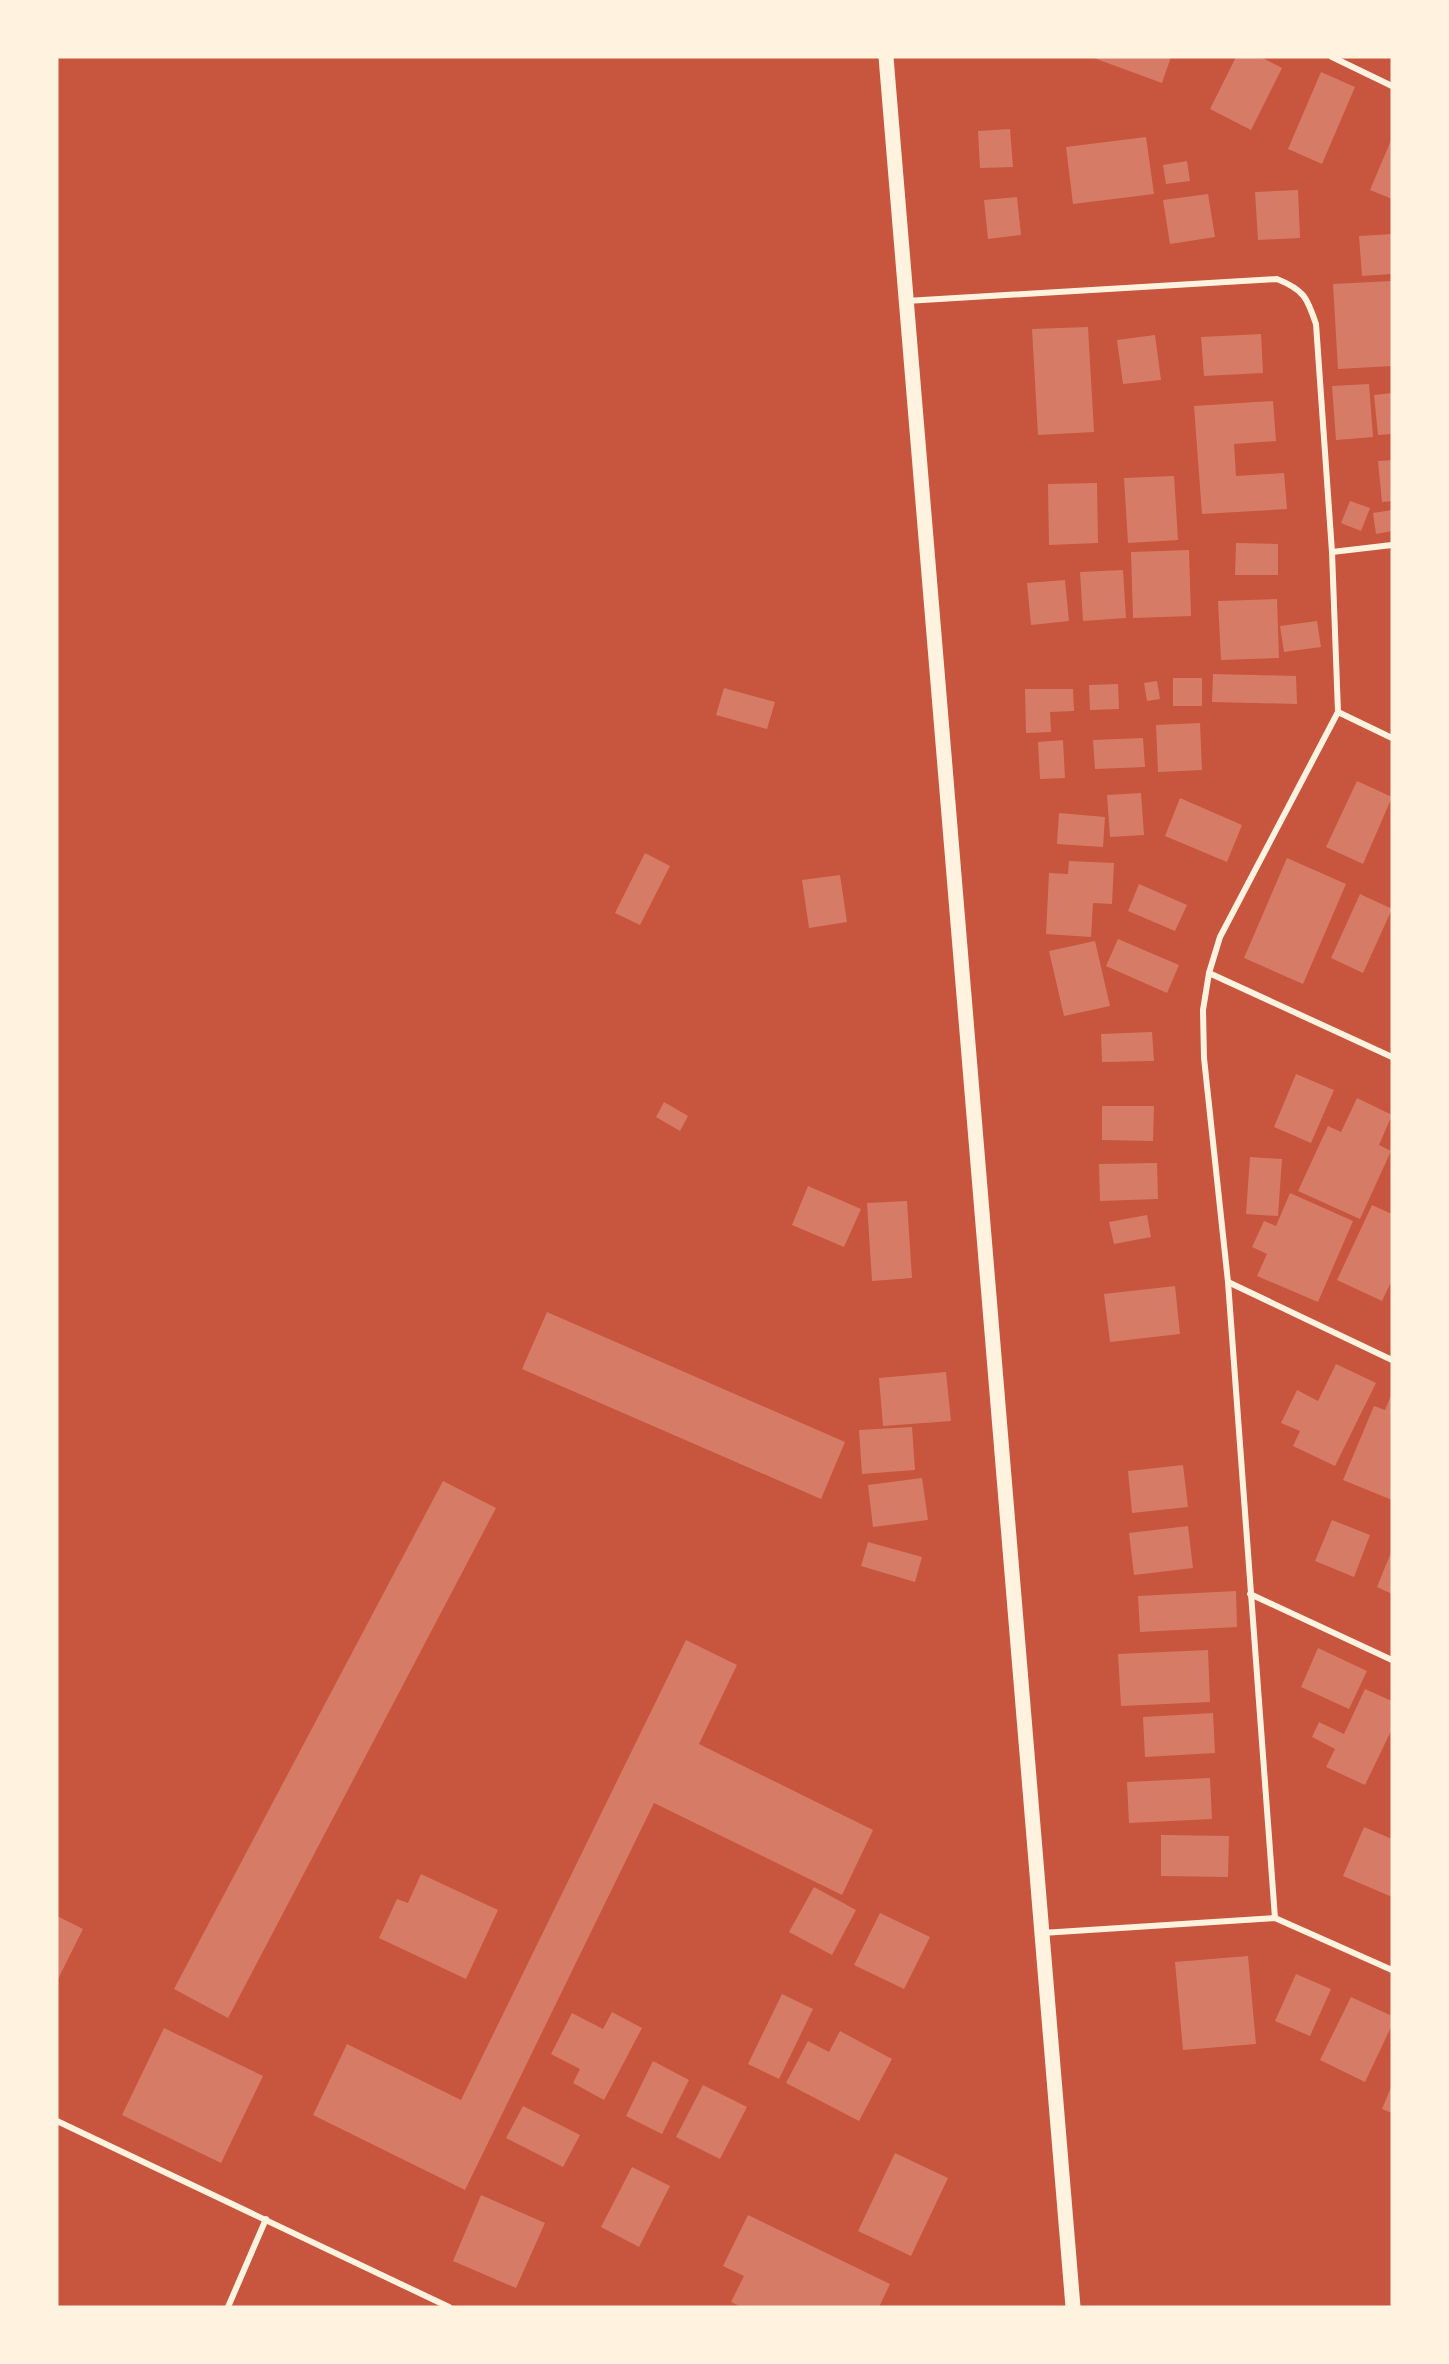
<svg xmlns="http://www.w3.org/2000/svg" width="1449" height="2364" font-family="Bitter,serif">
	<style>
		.building { fill: #d67c66 }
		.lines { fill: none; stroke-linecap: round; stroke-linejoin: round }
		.minor { stroke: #fff3e0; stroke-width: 6 }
		.primary { stroke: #fff3e0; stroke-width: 15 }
	</style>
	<rect width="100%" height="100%" fill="#c8553d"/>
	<g class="building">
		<path d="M 1091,57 L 1171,57 L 1162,83 Z"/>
		<path d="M 1236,57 L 1261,57 L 1282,68 L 1251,130 L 1210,109 Z"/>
		<path d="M 1321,72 L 1355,87 L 1322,164 L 1288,149 Z"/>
		<path d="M 1010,129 L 1013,167 L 980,168 L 978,131 Z"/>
		<path d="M 1146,137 L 1154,194 L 1073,204 L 1066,147 Z"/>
		<path d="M 1392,138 L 1392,199 L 1370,190 Z"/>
		<path d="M 1187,161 L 1190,181 L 1166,184 L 1163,165 Z"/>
		<path d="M 1298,190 L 1300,238 L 1258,240 L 1255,192 Z"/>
		<path d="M 1208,194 L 1215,237 L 1170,244 L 1163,200 Z"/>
		<path d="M 1017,197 L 1021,235 L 988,239 L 984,200 Z"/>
		<path d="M 1392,234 L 1392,274 L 1362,276 L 1359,236 Z"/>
		<path d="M 1392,281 L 1392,366 L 1338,369 L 1333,284 Z"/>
		<path d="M 1088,327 L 1094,432 L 1038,435 L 1032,329 Z"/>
		<path d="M 1261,334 L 1263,373 L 1204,376 L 1201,337 Z"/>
		<path d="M 1155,335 L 1161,380 L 1123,384 L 1117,340 Z"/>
		<path d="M 1369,384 L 1373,437 L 1336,440 L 1332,386 Z"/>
		<path d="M 1392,393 L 1392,434 L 1378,435 L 1374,395 Z"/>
		<path d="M 1273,401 L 1276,441 L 1234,444 L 1236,476 L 1284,473 L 1287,509 L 1202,514 L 1194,406 Z"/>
		<path d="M 1392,460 L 1392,501 L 1382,502 L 1378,461 Z"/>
		<path d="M 1174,476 L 1178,540 L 1128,543 L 1124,478 Z"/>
		<path d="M 1097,483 L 1098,543 L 1049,545 L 1048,484 Z"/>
		<path d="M 1350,501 L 1370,508 L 1361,531 L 1341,523 Z"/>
		<path d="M 1392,510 L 1392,531 L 1376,534 L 1373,513 Z"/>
		<path d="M 1236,543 L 1278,544 L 1278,575 L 1235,575 Z"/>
		<path d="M 1189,550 L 1191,616 L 1133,618 L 1131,552 Z"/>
		<path d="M 1123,570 L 1126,618 L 1083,621 L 1080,572 Z"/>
		<path d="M 1065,580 L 1069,621 L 1031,625 L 1027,583 Z"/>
		<path d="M 1277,599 L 1279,658 L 1221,660 L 1218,601 Z"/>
		<path d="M 1317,621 L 1321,647 L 1284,652 L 1280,626 Z"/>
		<path d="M 1213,674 L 1296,676 L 1297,704 L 1212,702 Z"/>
		<rect x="1173" y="678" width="29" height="28"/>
		<path d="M 1157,681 L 1160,699 L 1147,701 L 1144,683 Z"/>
		<path d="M 1118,684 L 1119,709 L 1090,710 L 1089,685 Z"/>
		<path d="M 724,688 L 775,702 L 767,729 L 716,715 Z"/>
		<path d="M 1025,689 L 1073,689 L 1074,711 L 1050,712 L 1051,732 L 1026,733 Z"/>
		<path d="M 1200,723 L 1202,770 L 1158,772 L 1156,725 Z"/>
		<path d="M 1143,738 L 1145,767 L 1095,769 L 1093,740 Z"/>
		<path d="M 1063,740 L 1065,778 L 1040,779 L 1038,742 Z"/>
		<path d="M 1357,781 L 1392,797 L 1363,864 L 1326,847 Z"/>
		<path d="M 1141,793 L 1144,835 L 1110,837 L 1107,795 Z"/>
		<path d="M 1180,798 L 1242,825 L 1227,862 L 1165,836 Z"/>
		<path d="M 1059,813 L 1105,817 L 1103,847 L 1057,844 Z"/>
		<path d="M 645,853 L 670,866 L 640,925 L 615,913 Z"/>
		<path d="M 1287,858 L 1346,884 L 1303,984 L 1244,958 Z"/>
		<path d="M 1069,861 L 1114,863 L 1112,904 L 1093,903 L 1091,937 L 1046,934 L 1049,873 L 1068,874 Z"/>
		<path d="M 840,875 L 847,922 L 809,928 L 802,880 Z"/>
		<path d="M 1139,884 L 1187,905 L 1175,931 L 1128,911 Z"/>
		<path d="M 1360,894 L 1392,909 L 1363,973 L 1331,958 Z"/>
		<path d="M 1118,939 L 1179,965 L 1167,993 L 1106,966 Z"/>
		<path d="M 1095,941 L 1110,1006 L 1064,1016 L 1049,951 Z"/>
		<path d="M 1152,1032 L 1154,1061 L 1102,1062 L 1101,1034 Z"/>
		<path d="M 1296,1074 L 1334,1090 L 1311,1143 L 1274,1127 Z"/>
		<path d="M 1357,1098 L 1392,1115 L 1379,1145 L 1391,1151 L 1360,1219 L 1298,1191 L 1328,1126 L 1341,1132 Z"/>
		<path d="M 664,1102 L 688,1116 L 680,1131 L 656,1117 Z"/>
		<path d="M 1102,1106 L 1154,1106 L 1153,1141 L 1102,1140 Z"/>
		<path d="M 1250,1157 L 1282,1159 L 1278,1216 L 1246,1214 Z"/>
		<path d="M 1157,1163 L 1158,1199 L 1100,1201 L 1099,1164 Z"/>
		<path d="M 808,1186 L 861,1209 L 844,1247 L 792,1225 Z"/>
		<path d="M 1290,1193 L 1353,1221 L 1318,1302 L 1257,1276 L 1267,1254 L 1252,1247 L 1264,1221 L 1276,1226 Z"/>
		<path d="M 907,1201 L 912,1278 L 872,1281 L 867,1203 Z"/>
		<path d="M 1372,1205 L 1392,1214 L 1392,1280 L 1382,1301 L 1337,1280 Z"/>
		<path d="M 1147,1215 L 1151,1237 L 1114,1244 L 1109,1222 Z"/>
		<path d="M 1175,1286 L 1180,1334 L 1110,1342 L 1104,1294 Z"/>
		<path d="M 547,1312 L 845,1442 L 821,1499 L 522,1369 Z"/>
		<path d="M 1336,1364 L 1376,1383 L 1335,1466 L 1293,1446 L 1300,1431 L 1281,1423 L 1297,1390 L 1318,1401 Z"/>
		<path d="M 946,1372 L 951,1421 L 883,1426 L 879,1378 Z"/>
		<path d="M 1392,1393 L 1392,1500 L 1343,1480 L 1374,1406 L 1385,1410 Z"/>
		<path d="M 912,1427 L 915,1470 L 862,1474 L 859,1430 Z"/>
		<path d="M 1183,1465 L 1188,1507 L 1132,1513 L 1128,1471 Z"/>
		<path d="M 922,1478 L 928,1520 L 873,1527 L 868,1485 Z"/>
		<path d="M 443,1481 L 496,1508 L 228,2018 L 174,1989 Z"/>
		<path d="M 1332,1520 L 1370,1535 L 1354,1577 L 1315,1561 Z"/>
		<path d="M 1188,1526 L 1193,1568 L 1134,1575 L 1129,1533 Z"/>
		<path d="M 868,1542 L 922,1557 L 915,1582 L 861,1566 Z"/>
		<path d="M 1392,1550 L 1392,1594 L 1377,1587 Z"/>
		<path d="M 1236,1591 L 1237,1627 L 1140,1632 L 1138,1596 Z"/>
		<path d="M 686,1640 L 737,1665 L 699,1744 L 873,1830 L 842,1895 L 654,1803 L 465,2190 L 313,2115 L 347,2044 L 461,2100 Z"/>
		<path d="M 1318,1648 L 1367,1671 L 1349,1709 L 1301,1687 Z"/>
		<path d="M 1208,1650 L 1210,1702 L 1121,1706 L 1118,1654 Z"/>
		<path d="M 1365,1689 L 1392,1701 L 1392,1729 L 1365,1785 L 1326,1767 L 1335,1749 L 1312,1737 L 1319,1722 L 1344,1734 Z"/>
		<path d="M 1213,1713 L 1215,1753 L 1145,1757 L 1143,1717 Z"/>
		<path d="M 1210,1778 L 1212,1819 L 1129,1823 L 1127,1782 Z"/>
		<path d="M 1364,1827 L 1392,1839 L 1392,1897 L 1343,1876 Z"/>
		<path d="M 1161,1835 L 1229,1836 L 1228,1877 L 1161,1876 Z"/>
		<path d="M 421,1874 L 498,1910 L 466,1979 L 379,1938 L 397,1899 L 408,1903 Z"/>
		<path d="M 814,1887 L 856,1910 L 832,1955 L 789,1932 Z"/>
		<path d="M 880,1913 L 930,1937 L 904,1989 L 854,1965 Z"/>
		<path d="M 57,1916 L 83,1929 L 57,1981 Z"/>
		<path d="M 1248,1956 L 1256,2044 L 1183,2050 L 1175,1962 Z"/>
		<path d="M 1296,1974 L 1331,1989 L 1310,2036 L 1275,2021 Z"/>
		<path d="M 782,1994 L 813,2009 L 779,2079 L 748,2064 Z"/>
		<path d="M 1351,1997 L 1392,2016 L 1392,2025 L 1365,2082 L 1320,2060 Z"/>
		<path d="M 612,2012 L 642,2028 L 604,2100 L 573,2083 L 580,2069 L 551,2054 L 572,2013 L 603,2029 Z"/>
		<path d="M 164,2028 L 263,2076 L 221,2163 L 122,2115 Z"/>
		<path d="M 840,2031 L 892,2059 L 859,2121 L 786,2083 L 808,2041 L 829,2052 Z"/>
		<path d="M 653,2061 L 689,2080 L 662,2134 L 626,2116 Z"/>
		<path d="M 703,2085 L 747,2107 L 720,2159 L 676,2137 Z"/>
		<path d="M 1392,2085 L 1392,2113 L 1382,2109 Z"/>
		<path d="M 523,2106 L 580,2135 L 563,2167 L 506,2138 Z"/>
		<path d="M 895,2153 L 948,2178 L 911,2256 L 858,2231 Z"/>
		<path d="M 632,2167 L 670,2186 L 639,2247 L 601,2227 Z"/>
		<path d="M 481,2195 L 545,2223 L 516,2288 L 453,2261 Z"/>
		<path d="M 748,2215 L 890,2284 L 879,2307 L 741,2307 L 731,2302 L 744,2276 L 723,2266 Z"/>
	</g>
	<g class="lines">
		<g class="minor">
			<path d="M 1332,57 L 1392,86"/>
			<path d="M 906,301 L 1277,279 C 1304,290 1307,297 1316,324 L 1332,552 L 1338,712 L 1220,937 L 1209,973 L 1203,1010 L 1204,1058 L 1228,1282 L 1275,1918"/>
			<path d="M 1332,552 L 1392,545"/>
			<path d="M 1338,712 L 1392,738"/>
			<path d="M 1209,973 L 1392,1057"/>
			<path d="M 1228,1282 L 1392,1360"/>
			<path d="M 1250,1594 L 1392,1660"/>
			<path d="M 1042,1933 L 1275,1918 L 1392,1970"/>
			<path d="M 57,2121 L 449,2307"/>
			<path d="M 228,2307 L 266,2219"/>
		</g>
		<path class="primary" d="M 886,57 L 1073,2307"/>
	</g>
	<rect width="1449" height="2364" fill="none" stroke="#fff3e0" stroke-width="117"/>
</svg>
